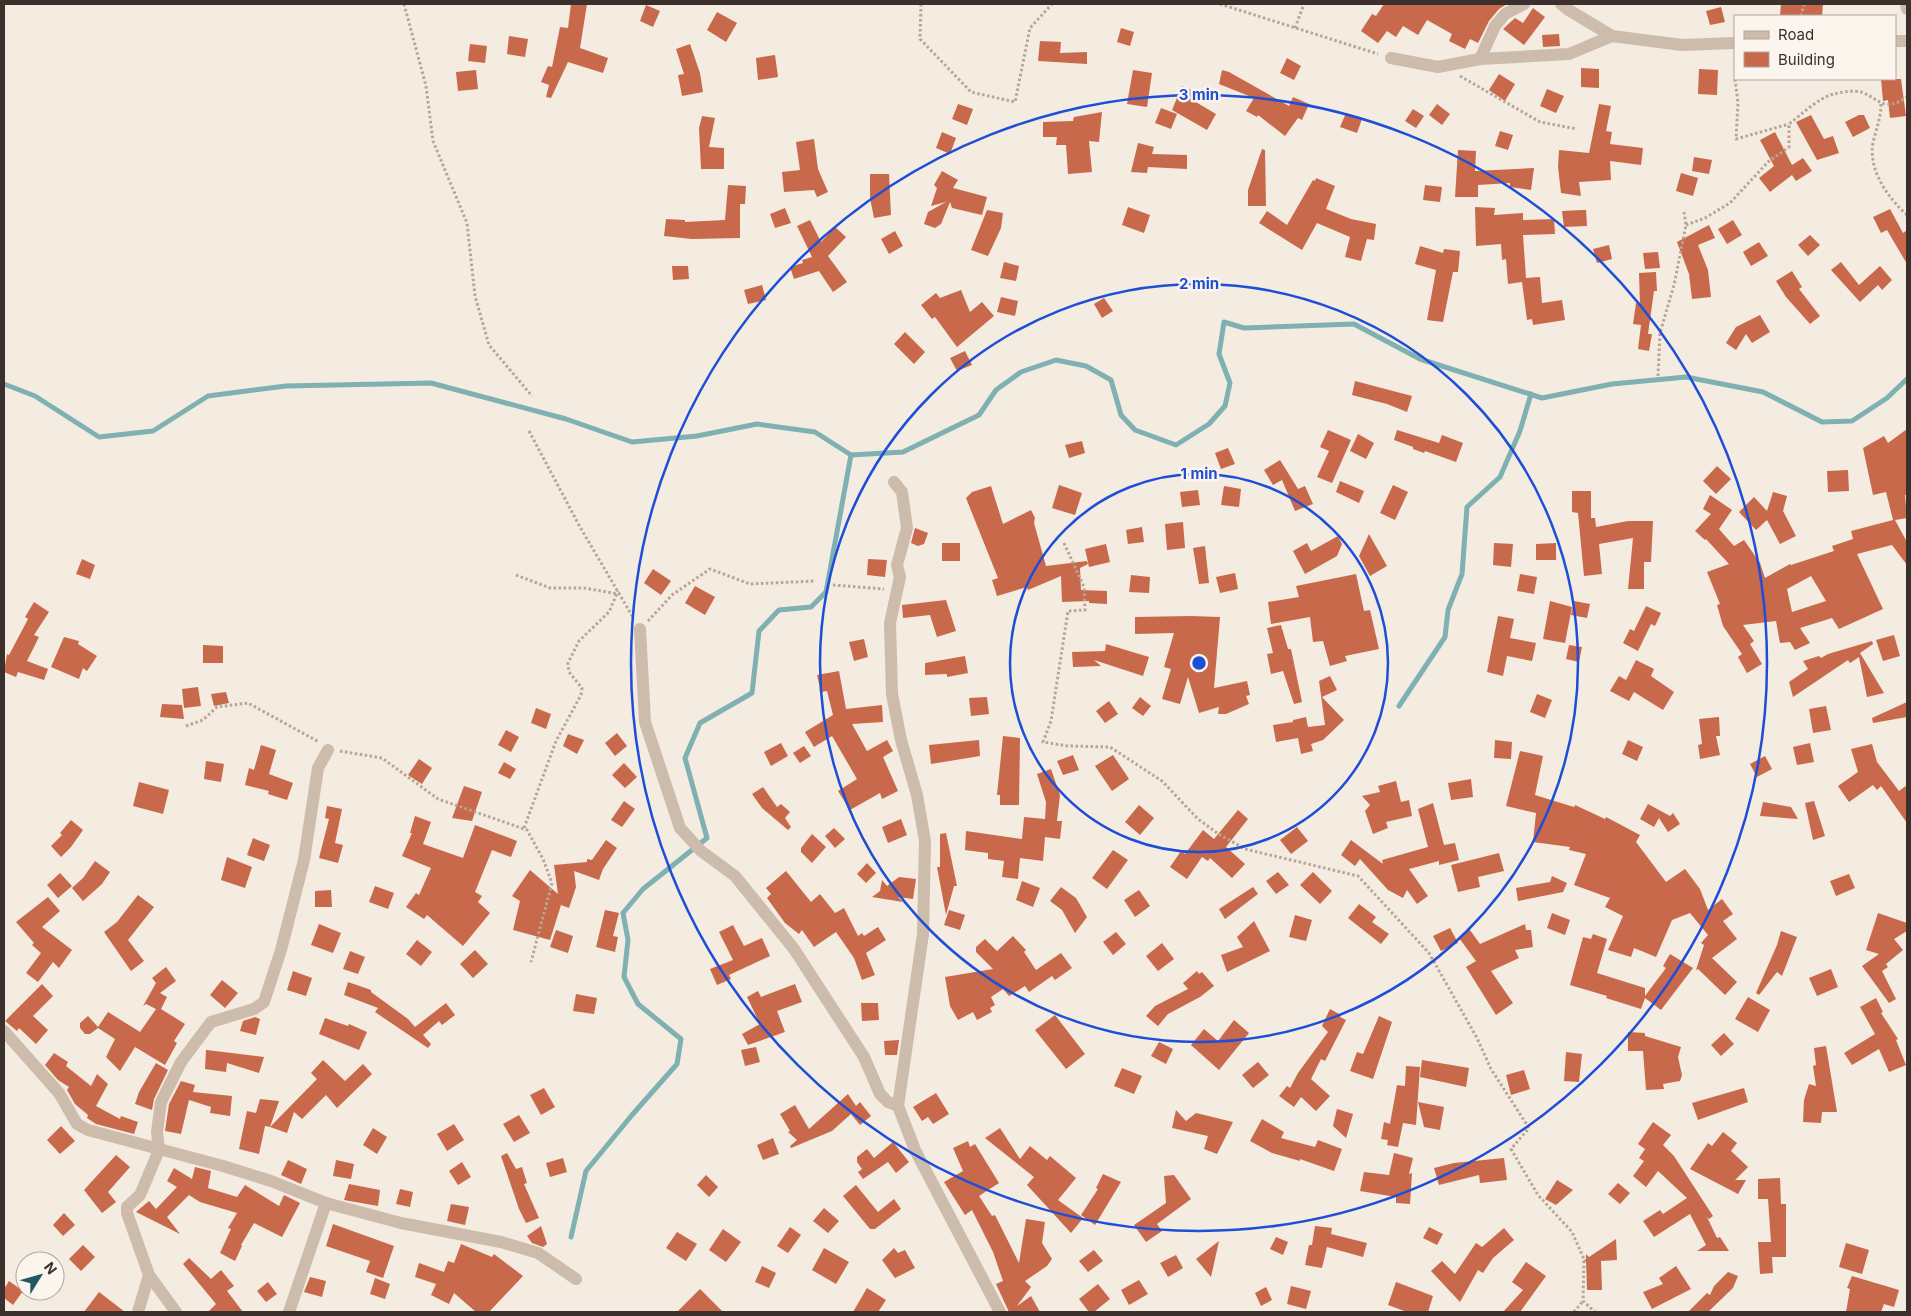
<svg xmlns="http://www.w3.org/2000/svg" width="1911" height="1316" font-family="Inter,sans-serif">
	<style>
		.lines { fill: none; stroke-linecap: round; stroke-linejoin: round }
		.stream { stroke: #7fb0b2; stroke-width: 5 }
		.building { fill: #c8694b; fill-rule: evenodd }
		.path { stroke: #b9a596; stroke-width: 3; stroke-dasharray: 2.5 2.5; stroke-linecap: butt }
		.street { stroke: #cdbbac; stroke-width: 12 }
		.ring { fill: none; stroke: #1d4ed8; stroke-width: 2.5 }
		.centre { fill: #1d4ed8; stroke: #fbf5ee; stroke-width: 2.5 }
		.ring-label { font-size: 15px; text-anchor: middle; font-weight: bold; fill: #1d4ed8; stroke: #fbf5ee; stroke-width: 5; stroke-linejoin: round; paint-order: stroke }
	</style>
	<rect width="100%" height="100%" fill="#f4ebe1"/>
	<g class="lines">
		<g class="stream">
			<path d="M 4,384 L 35,396 L 99,437 L 153,431 L 208,396 L 286,386 L 431,383 L 566,419 L 632,442 L 697,436 L 757,424 L 815,432 L 851,455 L 903,452 L 979,415 L 996,390 L 1021,372 L 1056,360 L 1086,366 L 1111,380 L 1121,415 L 1135,430 L 1176,445 L 1209,424 L 1225,406 L 1230,383 L 1219,354 L 1224,322 L 1244,328 L 1354,324 L 1420,359 L 1542,398 L 1612,384 L 1686,377 L 1763,392 L 1822,422 L 1852,421 L 1887,398 L 1907,379"/>
			<path d="M 1399,706 L 1445,637 L 1448,610 L 1462,574 L 1467,507 L 1500,477 L 1520,431 L 1531,394"/>
			<path d="M 571,1237 L 586,1171 L 632,1115 L 677,1064 L 681,1039 L 638,1004 L 624,977 L 628,940 L 623,913 L 643,889 L 707,838 L 685,758 L 700,723 L 752,693 L 759,631 L 779,610 L 811,607 L 826,592 L 851,455"/>
		</g>
	</g>
	<g class="building">
		<path d="M 571,4 L 587,4 L 580,48 L 608,58 L 603,73 L 568,62 L 551,98 L 546,97 L 549,85 L 541,82 L 548,66 L 552,67 L 560,27 L 568,28 Z"/>
		<path d="M 1384,4 L 1507,4 L 1499,9 L 1489,21 L 1478,43 L 1470,39 L 1465,49 L 1449,41 L 1452,34 L 1427,20 L 1418,35 L 1403,26 L 1396,37 L 1387,31 L 1378,43 L 1361,31 L 1372,14 L 1376,16 Z"/>
		<path d="M 1781,4 L 1823,4 L 1822,16 L 1780,16 Z"/>
		<path d="M 646,5 L 660,11 L 653,27 L 640,21 Z"/>
		<path d="M 1721,7 L 1725,22 L 1710,25 L 1706,11 Z"/>
		<path d="M 1533,8 L 1545,17 L 1524,45 L 1503,29 L 1515,18 L 1523,23 Z"/>
		<path d="M 717,12 L 737,23 L 726,42 L 707,30 Z"/>
		<path d="M 1121,28 L 1134,32 L 1130,46 L 1117,42 Z"/>
		<path d="M 1559,34 L 1560,46 L 1543,47 L 1542,35 Z"/>
		<path d="M 509,36 L 528,39 L 525,57 L 507,54 Z"/>
		<path d="M 1040,41 L 1061,42 L 1060,53 L 1087,52 L 1087,64 L 1038,61 Z"/>
		<path d="M 470,44 L 487,46 L 485,63 L 468,61 Z"/>
		<path d="M 690,44 L 700,73 L 703,92 L 682,96 L 678,75 L 684,74 L 676,49 Z"/>
		<path d="M 775,55 L 778,77 L 758,80 L 756,58 Z"/>
		<path d="M 1287,58 L 1301,66 L 1294,80 L 1280,73 Z"/>
		<path d="M 1581,68 L 1599,69 L 1599,88 L 1581,87 Z"/>
		<path d="M 1699,69 L 1718,70 L 1717,95 L 1698,94 Z"/>
		<path d="M 476,70 L 478,89 L 458,91 L 456,72 Z"/>
		<path d="M 1133,70 L 1152,73 L 1147,107 L 1127,104 Z"/>
		<path d="M 1222,70 L 1229,72 L 1289,106 L 1293,97 L 1309,104 L 1302,120 L 1298,118 L 1285,136 L 1258,115 L 1257,117 L 1246,111 L 1254,98 L 1219,84 Z"/>
		<path d="M 1499,74 L 1515,84 L 1505,101 L 1489,90 Z"/>
		<path d="M 1881,79 L 1901,79 L 1906,116 L 1890,118 L 1888,100 L 1883,101 Z"/>
		<path d="M 1182,86 L 1198,93 L 1194,101 L 1216,114 L 1207,130 L 1172,110 Z"/>
		<path d="M 1547,89 L 1564,96 L 1556,113 L 1540,106 Z"/>
		<path d="M 958,104 L 973,109 L 967,125 L 952,119 Z"/>
		<path d="M 1437,104 L 1450,114 L 1442,125 L 1429,115 Z"/>
		<path d="M 1599,104 L 1611,106 L 1606,131 L 1612,132 L 1610,144 L 1643,148 L 1641,165 L 1610,161 L 1611,180 L 1579,182 L 1581,196 L 1561,193 L 1558,167 L 1559,150 L 1589,153 Z"/>
		<path d="M 1161,108 L 1177,114 L 1171,129 L 1155,123 Z"/>
		<path d="M 1413,109 L 1424,116 L 1416,128 L 1405,121 Z"/>
		<path d="M 1102,112 L 1099,142 L 1089,141 L 1092,172 L 1068,174 L 1066,145 L 1056,145 L 1057,137 L 1043,137 L 1043,122 L 1073,121 L 1074,117 Z"/>
		<path d="M 1346,113 L 1362,119 L 1357,133 L 1340,127 Z"/>
		<path d="M 1811,115 L 1824,139 L 1833,136 L 1839,153 L 1817,160 L 1796,122 Z"/>
		<path d="M 1859,115 L 1864,115 L 1870,128 L 1853,137 L 1845,122 Z"/>
		<path d="M 702,116 L 715,118 L 709,147 L 724,148 L 724,169 L 701,169 L 699,128 Z"/>
		<path d="M 1500,131 L 1513,135 L 1508,150 L 1495,146 Z"/>
		<path d="M 942,132 L 956,138 L 950,154 L 936,148 Z"/>
		<path d="M 1775,132 L 1792,165 L 1803,158 L 1812,171 L 1796,181 L 1792,175 L 1770,192 L 1759,178 L 1774,166 L 1760,140 Z"/>
		<path d="M 814,139 L 818,169 L 828,192 L 817,197 L 814,190 L 784,192 L 782,172 L 800,170 L 796,142 Z"/>
		<path d="M 1138,143 L 1154,147 L 1152,154 L 1187,155 L 1187,169 L 1148,167 L 1147,173 L 1131,172 Z"/>
		<path d="M 1262,149 L 1265,150 L 1266,206 L 1248,206 L 1248,190 Z"/>
		<path d="M 1458,150 L 1476,151 L 1475,171 L 1534,168 L 1531,190 L 1510,187 L 1510,183 L 1478,185 L 1478,197 L 1455,197 Z"/>
		<path d="M 1694,157 L 1712,160 L 1709,174 L 1692,171 Z"/>
		<path d="M 942,171 L 958,180 L 953,188 L 987,197 L 982,215 L 952,208 L 950,202 L 941,224 L 935,228 L 924,224 L 928,212 L 946,202 L 931,206 L 937,188 L 934,185 Z"/>
		<path d="M 1681,173 L 1698,178 L 1693,196 L 1676,191 Z"/>
		<path d="M 870,174 L 889,174 L 891,215 L 874,218 L 870,198 Z"/>
		<path d="M 1316,178 L 1335,186 L 1326,209 L 1351,219 L 1376,224 L 1374,240 L 1367,239 L 1361,261 L 1345,257 L 1350,237 L 1317,223 L 1302,250 L 1259,223 L 1267,211 L 1287,225 L 1313,180 L 1315,181 Z"/>
		<path d="M 728,185 L 746,186 L 745,204 L 740,204 L 740,238 L 692,239 L 664,236 L 666,219 L 685,220 L 685,222 L 725,220 Z"/>
		<path d="M 1425,185 L 1442,187 L 1440,202 L 1423,200 Z"/>
		<path d="M 1128,207 L 1150,215 L 1144,233 L 1122,225 Z"/>
		<path d="M 1475,207 L 1495,208 L 1494,215 L 1523,213 L 1523,220 L 1554,219 L 1555,234 L 1523,235 L 1526,278 L 1540,277 L 1542,303 L 1562,300 L 1565,320 L 1533,325 L 1532,319 L 1527,320 L 1522,282 L 1508,284 L 1506,259 L 1502,260 L 1501,244 L 1476,246 Z"/>
		<path d="M 785,208 L 791,223 L 775,228 L 770,214 Z"/>
		<path d="M 1890,209 L 1903,233 L 1907,230 L 1907,264 L 1887,230 L 1881,233 L 1873,217 Z"/>
		<path d="M 987,210 L 1003,213 L 1001,228 L 988,256 L 971,250 Z"/>
		<path d="M 1582,210 L 1586,210 L 1587,226 L 1564,227 L 1562,211 Z"/>
		<path d="M 810,220 L 821,242 L 835,227 L 846,237 L 828,256 L 847,282 L 833,292 L 819,271 L 794,279 L 790,267 L 803,263 L 802,260 L 812,257 L 797,226 Z"/>
		<path d="M 1733,220 L 1742,235 L 1727,244 L 1718,229 Z"/>
		<path d="M 1709,225 L 1715,238 L 1698,245 L 1708,270 L 1711,297 L 1692,299 L 1689,274 L 1677,242 Z"/>
		<path d="M 895,231 L 903,246 L 889,254 L 881,239 Z"/>
		<path d="M 1810,235 L 1820,245 L 1808,256 L 1798,245 Z"/>
		<path d="M 1759,242 L 1768,256 L 1751,266 L 1743,252 Z"/>
		<path d="M 1609,245 L 1612,259 L 1597,263 L 1593,249 Z"/>
		<path d="M 1420,246 L 1443,253 L 1444,249 L 1460,251 L 1458,272 L 1453,272 L 1443,322 L 1427,320 L 1436,270 L 1415,264 Z"/>
		<path d="M 1658,252 L 1660,268 L 1645,269 L 1643,253 Z"/>
		<path d="M 1004,262 L 1019,266 L 1016,281 L 1000,278 Z"/>
		<path d="M 1841,262 L 1859,285 L 1880,266 L 1892,280 L 1882,290 L 1878,285 L 1860,302 L 1831,270 Z"/>
		<path d="M 672,266 L 688,266 L 689,279 L 673,280 Z"/>
		<path d="M 1792,271 L 1802,287 L 1799,289 L 1820,316 L 1810,324 L 1786,297 L 1776,281 Z"/>
		<path d="M 1656,272 L 1657,291 L 1654,291 L 1648,334 L 1652,334 L 1649,351 L 1638,349 L 1641,325 L 1633,324 L 1636,303 L 1640,304 L 1639,273 Z"/>
		<path d="M 762,285 L 766,300 L 748,304 L 744,290 Z"/>
		<path d="M 961,290 L 970,312 L 982,302 L 994,316 L 957,347 L 935,317 L 932,319 L 921,305 L 936,293 L 940,298 Z"/>
		<path d="M 1001,297 L 1018,301 L 1015,316 L 997,312 Z"/>
		<path d="M 1104,298 L 1113,311 L 1102,318 L 1094,304 Z"/>
		<path d="M 1760,315 L 1770,332 L 1752,343 L 1746,334 L 1736,350 L 1726,343 L 1736,327 Z"/>
		<path d="M 905,332 L 925,352 L 914,364 L 894,344 Z"/>
		<path d="M 965,351 L 972,365 L 957,371 L 950,358 Z"/>
		<path d="M 1355,381 L 1412,396 L 1407,412 L 1387,404 L 1352,395 Z"/>
		<path d="M 1907,429 L 1907,495 L 1905,495 L 1907,518 L 1895,520 L 1907,542 L 1907,565 L 1892,545 L 1857,554 L 1883,609 L 1839,629 L 1832,618 L 1800,628 L 1810,643 L 1795,650 L 1790,642 L 1780,643 L 1776,621 L 1743,625 L 1754,641 L 1750,644 L 1762,664 L 1747,673 L 1738,657 L 1742,654 L 1723,626 L 1717,605 L 1720,604 L 1707,572 L 1729,564 L 1706,539 L 1705,540 L 1695,531 L 1711,514 L 1703,509 L 1710,495 L 1732,510 L 1719,529 L 1734,546 L 1744,540 L 1760,563 L 1765,578 L 1790,564 L 1791,565 L 1834,551 L 1832,546 L 1853,539 L 1851,531 L 1893,520 L 1886,492 L 1873,495 L 1863,448 L 1884,436 L 1888,443 ZM 1811,576 L 1826,601 L 1792,612 L 1787,589 Z"/>
		<path d="M 1328,430 L 1351,440 L 1332,483 L 1317,477 L 1329,451 L 1320,447 Z"/>
		<path d="M 1397,430 L 1439,443 L 1442,435 L 1463,443 L 1456,462 L 1425,451 L 1424,453 L 1413,449 L 1413,447 L 1394,440 Z"/>
		<path d="M 1358,434 L 1374,443 L 1366,459 L 1350,451 Z"/>
		<path d="M 1082,441 L 1085,453 L 1069,458 L 1065,445 Z"/>
		<path d="M 1228,448 L 1235,464 L 1221,469 L 1215,453 Z"/>
		<path d="M 1280,460 L 1298,489 L 1305,486 L 1313,504 L 1295,511 L 1282,480 L 1273,485 L 1264,470 Z"/>
		<path d="M 1717,466 L 1731,479 L 1716,494 L 1703,481 Z"/>
		<path d="M 1848,470 L 1849,491 L 1828,492 L 1827,471 Z"/>
		<path d="M 1340,481 L 1364,491 L 1359,503 L 1336,492 Z"/>
		<path d="M 1059,485 L 1082,493 L 1075,515 L 1052,508 Z"/>
		<path d="M 1393,485 L 1408,492 L 1395,520 L 1380,513 Z"/>
		<path d="M 991,486 L 1003,524 L 1031,510 L 1035,518 L 1034,523 L 1046,566 L 1087,561 L 1088,564 L 1080,568 L 1081,590 L 1107,591 L 1107,604 L 1089,603 L 1089,601 L 1062,602 L 1061,576 L 1028,590 L 1027,587 L 997,596 L 992,580 L 998,578 L 966,498 L 972,492 Z"/>
		<path d="M 1224,486 L 1241,489 L 1239,507 L 1221,505 Z"/>
		<path d="M 1198,490 L 1200,505 L 1182,507 L 1180,492 Z"/>
		<path d="M 1572,491 L 1591,491 L 1591,518 L 1595,518 L 1596,527 L 1628,521 L 1653,521 L 1651,562 L 1644,562 L 1644,589 L 1628,589 L 1633,538 L 1599,544 L 1602,574 L 1584,576 L 1578,513 L 1572,512 Z"/>
		<path d="M 1773,492 L 1787,496 L 1783,511 L 1796,536 L 1780,544 L 1767,520 L 1756,530 L 1739,512 L 1754,497 L 1767,511 Z"/>
		<path d="M 1183,522 L 1185,548 L 1167,550 L 1165,524 Z"/>
		<path d="M 1142,527 L 1144,542 L 1128,544 L 1126,530 Z"/>
		<path d="M 915,528 L 928,533 L 924,544 L 918,546 L 911,543 Z"/>
		<path d="M 1369,534 L 1387,566 L 1370,576 L 1359,556 Z"/>
		<path d="M 1338,536 L 1342,544 L 1337,556 L 1305,574 L 1293,551 L 1307,543 L 1311,551 Z"/>
		<rect x="942" y="543" width="18" height="18"/>
		<path d="M 1494,543 L 1513,544 L 1511,567 L 1493,565 Z"/>
		<path d="M 1556,543 L 1556,560 L 1536,560 L 1536,544 Z"/>
		<path d="M 1106,544 L 1110,562 L 1089,567 L 1085,549 Z"/>
		<path d="M 1205,546 L 1209,583 L 1199,584 L 1193,548 Z"/>
		<path d="M 82,559 L 95,565 L 90,579 L 76,574 Z"/>
		<path d="M 868,559 L 887,560 L 885,577 L 867,575 Z"/>
		<path d="M 653,569 L 671,581 L 661,595 L 644,583 Z"/>
		<path d="M 1235,573 L 1238,589 L 1220,593 L 1216,577 Z"/>
		<path d="M 1356,574 L 1364,611 L 1370,610 L 1379,649 L 1345,656 L 1347,661 L 1330,666 L 1323,641 L 1313,642 L 1310,617 L 1271,624 L 1268,602 L 1299,597 L 1296,586 Z"/>
		<path d="M 1520,574 L 1537,577 L 1534,594 L 1517,591 Z"/>
		<path d="M 1131,575 L 1150,577 L 1149,593 L 1129,592 Z"/>
		<path d="M 695,586 L 715,597 L 705,615 L 685,603 Z"/>
		<path d="M 946,600 L 956,631 L 937,637 L 930,615 L 903,618 L 902,605 Z"/>
		<path d="M 1550,601 L 1572,607 L 1565,643 L 1543,639 Z"/>
		<path d="M 1574,601 L 1590,604 L 1587,618 L 1571,615 Z"/>
		<path d="M 34,602 L 49,612 L 34,635 L 39,637 L 27,661 L 48,669 L 44,680 L 18,672 L 16,677 L 4,672 L 7,654 L 9,655 L 28,619 L 25,617 Z"/>
		<path d="M 1646,606 L 1661,613 L 1655,626 L 1651,624 L 1638,651 L 1623,643 L 1630,629 L 1634,631 Z"/>
		<path d="M 1191,616 L 1220,617 L 1214,688 L 1247,681 L 1250,695 L 1246,696 L 1249,704 L 1226,714 L 1218,714 L 1219,707 L 1199,713 L 1188,677 L 1180,704 L 1162,699 L 1171,669 L 1164,667 L 1174,633 L 1135,634 L 1135,617 Z"/>
		<path d="M 1498,616 L 1514,619 L 1510,638 L 1536,643 L 1532,661 L 1507,656 L 1503,676 L 1487,672 Z"/>
		<path d="M 1281,625 L 1288,649 L 1291,649 L 1302,702 L 1294,704 L 1283,671 L 1271,674 L 1267,654 L 1273,653 L 1267,628 Z"/>
		<path d="M 1894,635 L 1900,656 L 1883,661 L 1876,640 Z"/>
		<path d="M 64,637 L 79,641 L 78,644 L 97,656 L 87,671 L 83,668 L 79,679 L 51,667 Z"/>
		<path d="M 864,639 L 868,657 L 854,661 L 849,642 Z"/>
		<path d="M 1872,641 L 1873,644 L 1860,653 L 1884,693 L 1867,697 L 1859,657 L 1850,663 L 1848,660 L 1793,697 L 1789,682 L 1808,669 L 1803,661 L 1819,656 L 1821,658 L 1828,654 Z"/>
		<path d="M 1106,644 L 1149,657 L 1143,676 L 1094,660 L 1101,666 L 1073,667 L 1072,652 L 1105,651 Z"/>
		<path d="M 203,645 L 223,646 L 223,663 L 203,663 Z"/>
		<path d="M 1569,645 L 1582,647 L 1579,662 L 1566,659 Z"/>
		<path d="M 965,656 L 968,673 L 947,677 L 947,674 L 925,675 L 925,663 Z"/>
		<path d="M 1636,660 L 1654,669 L 1651,676 L 1674,692 L 1663,710 L 1634,692 L 1629,701 L 1610,691 L 1619,676 L 1626,680 Z"/>
		<path d="M 839,671 L 846,709 L 882,705 L 883,722 L 852,724 L 867,751 L 887,740 L 893,751 L 883,757 L 898,791 L 882,799 L 880,793 L 850,810 L 838,791 L 857,779 L 832,736 L 814,747 L 805,732 L 833,715 L 827,691 L 821,692 L 817,675 Z"/>
		<path d="M 1330,676 L 1337,690 L 1322,697 L 1344,720 L 1323,740 L 1311,744 L 1313,751 L 1301,754 L 1298,738 L 1276,742 L 1273,725 L 1293,722 L 1293,720 L 1306,717 L 1308,727 L 1325,725 L 1319,681 Z"/>
		<path d="M 198,687 L 201,706 L 184,708 L 182,689 Z"/>
		<path d="M 226,692 L 229,703 L 214,706 L 211,694 Z"/>
		<path d="M 1537,694 L 1552,700 L 1545,718 L 1530,712 Z"/>
		<path d="M 987,697 L 989,714 L 971,716 L 969,698 Z"/>
		<path d="M 1140,697 L 1151,706 L 1143,716 L 1132,708 Z"/>
		<path d="M 1109,701 L 1118,714 L 1105,723 L 1096,711 Z"/>
		<path d="M 1907,702 L 1907,717 L 1873,723 L 1872,718 Z"/>
		<path d="M 162,704 L 182,705 L 184,719 L 160,717 Z"/>
		<path d="M 1826,706 L 1831,730 L 1813,733 L 1809,709 Z"/>
		<path d="M 536,708 L 551,714 L 546,729 L 531,723 Z"/>
		<path d="M 1719,717 L 1720,736 L 1716,736 L 1720,755 L 1700,759 L 1698,745 L 1702,744 L 1699,719 Z"/>
		<path d="M 506,730 L 519,737 L 511,752 L 498,745 Z"/>
		<path d="M 617,733 L 627,746 L 615,756 L 605,743 Z"/>
		<path d="M 568,734 L 584,740 L 577,754 L 563,746 Z"/>
		<path d="M 1003,736 L 1020,738 L 1019,805 L 1000,805 L 1000,795 L 997,795 Z"/>
		<path d="M 979,740 L 980,756 L 931,764 L 929,745 Z"/>
		<path d="M 1495,740 L 1512,742 L 1511,759 L 1494,758 Z"/>
		<path d="M 1628,740 L 1643,747 L 1637,761 L 1622,754 Z"/>
		<path d="M 781,743 L 788,756 L 771,766 L 764,752 Z"/>
		<path d="M 1810,743 L 1814,762 L 1797,765 L 1793,747 Z"/>
		<path d="M 1872,744 L 1877,762 L 1899,791 L 1907,785 L 1907,823 L 1881,786 L 1877,790 L 1873,785 L 1849,802 L 1838,786 L 1858,772 L 1851,749 Z"/>
		<path d="M 261,745 L 276,750 L 269,774 L 293,783 L 287,800 L 268,794 L 269,791 L 245,785 L 249,768 L 254,770 Z"/>
		<path d="M 804,746 L 811,756 L 800,763 L 793,753 Z"/>
		<path d="M 1520,751 L 1543,756 L 1535,795 L 1574,807 L 1575,805 L 1605,819 L 1606,817 L 1640,835 L 1636,842 L 1666,882 L 1685,869 L 1700,889 L 1708,910 L 1722,899 L 1733,914 L 1723,921 L 1737,939 L 1712,958 L 1737,982 L 1725,995 L 1698,969 L 1696,970 L 1704,945 L 1701,943 L 1708,935 L 1690,913 L 1672,920 L 1656,957 L 1634,948 L 1631,957 L 1608,950 L 1623,916 L 1605,907 L 1610,898 L 1574,885 L 1586,854 L 1569,850 L 1570,847 L 1533,842 L 1536,813 L 1506,806 Z"/>
		<path d="M 1073,755 L 1079,770 L 1063,775 L 1057,761 Z"/>
		<path d="M 1113,755 L 1129,779 L 1112,791 L 1095,766 Z"/>
		<path d="M 1765,756 L 1772,769 L 1757,777 L 1750,764 Z"/>
		<path d="M 419,759 L 432,768 L 422,784 L 408,775 Z"/>
		<path d="M 206,761 L 224,764 L 221,782 L 204,779 Z"/>
		<path d="M 504,762 L 516,769 L 510,779 L 498,773 Z"/>
		<path d="M 624,763 L 637,777 L 625,788 L 612,775 Z"/>
		<path d="M 1051,769 L 1060,795 L 1057,821 L 1062,821 L 1060,839 L 1045,837 L 1043,861 L 1020,858 L 1018,879 L 1002,877 L 1004,861 L 988,859 L 988,853 L 965,850 L 966,831 L 1022,839 L 1024,817 L 1045,819 L 1046,802 L 1037,774 Z"/>
		<path d="M 1471,779 L 1473,797 L 1451,800 L 1448,783 Z"/>
		<path d="M 1396,781 L 1401,802 L 1409,800 L 1412,816 L 1386,822 L 1388,828 L 1373,834 L 1365,811 L 1370,805 L 1362,796 L 1380,792 L 1378,786 Z"/>
		<path d="M 139,782 L 169,790 L 163,814 L 133,806 Z"/>
		<path d="M 464,786 L 482,792 L 472,821 L 452,818 Z"/>
		<path d="M 763,787 L 777,807 L 781,804 L 790,812 L 785,818 L 791,827 L 788,830 L 762,808 L 752,794 Z"/>
		<path d="M 624,801 L 635,809 L 622,827 L 611,820 Z"/>
		<path d="M 1814,801 L 1825,836 L 1813,840 L 1805,803 Z"/>
		<path d="M 1763,802 L 1791,807 L 1798,819 L 1760,816 Z"/>
		<path d="M 1433,803 L 1444,845 L 1455,843 L 1459,860 L 1439,865 L 1439,861 L 1409,869 L 1428,896 L 1417,904 L 1407,890 L 1403,898 L 1388,890 L 1360,859 L 1355,866 L 1341,855 L 1351,840 L 1383,864 L 1382,860 L 1428,847 L 1418,809 Z"/>
		<path d="M 1648,804 L 1670,816 L 1673,813 L 1680,824 L 1668,832 L 1659,818 L 1654,827 L 1640,819 Z"/>
		<path d="M 1139,805 L 1154,818 L 1140,835 L 1125,822 Z"/>
		<path d="M 327,806 L 342,809 L 335,843 L 343,845 L 338,863 L 319,858 L 329,819 L 325,818 Z"/>
		<path d="M 1238,810 L 1248,819 L 1226,847 L 1245,864 L 1232,878 L 1210,858 L 1208,861 L 1202,857 L 1187,879 L 1170,867 L 1181,851 L 1185,854 L 1203,830 L 1214,839 Z"/>
		<path d="M 415,816 L 431,822 L 423,844 L 463,858 L 475,825 L 517,841 L 511,857 L 492,850 L 475,892 L 482,896 L 478,902 L 490,913 L 463,946 L 427,915 L 424,919 L 406,907 L 416,893 L 419,895 L 431,868 L 402,856 L 412,833 L 410,833 Z"/>
		<path d="M 901,819 L 907,835 L 888,843 L 882,827 Z"/>
		<path d="M 71,820 L 83,830 L 71,847 L 61,857 L 51,846 L 62,835 L 60,833 Z"/>
		<path d="M 1297,827 L 1308,841 L 1291,854 L 1280,840 Z"/>
		<path d="M 834,828 L 845,839 L 835,848 L 825,836 Z"/>
		<path d="M 946,833 L 957,886 L 954,886 L 946,915 L 937,867 L 940,867 L 940,834 Z"/>
		<path d="M 812,834 L 826,847 L 812,863 L 801,852 L 801,848 Z"/>
		<path d="M 253,838 L 270,845 L 264,861 L 247,855 Z"/>
		<path d="M 606,840 L 617,848 L 603,869 L 599,880 L 574,871 L 576,887 L 569,908 L 561,905 L 550,940 L 513,930 L 520,901 L 512,896 L 530,870 L 558,894 L 554,865 L 587,862 L 587,859 L 592,860 Z"/>
		<path d="M 1113,850 L 1128,860 L 1107,889 L 1092,878 Z"/>
		<path d="M 1499,853 L 1504,871 L 1478,877 L 1480,887 L 1458,892 L 1451,865 Z"/>
		<path d="M 227,857 L 252,867 L 245,888 L 221,880 Z"/>
		<path d="M 95,861 L 110,872 L 102,884 L 83,901 L 72,888 L 83,878 Z"/>
		<path d="M 867,863 L 876,873 L 866,883 L 857,874 Z"/>
		<path d="M 786,871 L 811,902 L 820,894 L 835,913 L 844,908 L 858,936 L 862,933 L 864,936 L 878,927 L 886,940 L 866,953 L 875,975 L 862,980 L 854,958 L 836,932 L 814,947 L 802,930 L 799,934 L 785,923 L 767,898 L 771,894 L 766,888 Z"/>
		<path d="M 1278,872 L 1289,885 L 1276,894 L 1266,881 Z"/>
		<path d="M 1313,872 L 1332,891 L 1320,904 L 1300,885 Z"/>
		<path d="M 60,873 L 72,886 L 58,898 L 47,885 Z"/>
		<path d="M 1849,874 L 1855,888 L 1836,896 L 1830,881 Z"/>
		<path d="M 1552,876 L 1567,883 L 1563,892 L 1518,901 L 1516,888 L 1550,882 Z"/>
		<path d="M 899,877 L 916,879 L 913,899 L 898,897 L 903,902 L 872,897 L 880,891 L 882,880 L 887,886 Z"/>
		<path d="M 1022,881 L 1040,888 L 1033,907 L 1016,900 Z"/>
		<path d="M 375,886 L 394,893 L 388,909 L 369,902 Z"/>
		<path d="M 1061,887 L 1076,898 L 1087,917 L 1075,933 L 1062,910 L 1050,901 Z"/>
		<path d="M 1253,887 L 1258,894 L 1225,919 L 1219,909 Z"/>
		<path d="M 331,890 L 332,907 L 315,907 L 315,891 Z"/>
		<path d="M 1139,890 L 1150,906 L 1135,917 L 1124,900 Z"/>
		<path d="M 138,895 L 154,907 L 128,940 L 144,961 L 131,971 L 104,932 L 117,922 Z"/>
		<path d="M 48,897 L 60,911 L 42,927 L 72,950 L 59,968 L 53,962 L 38,982 L 26,973 L 41,953 L 32,945 L 34,943 L 16,922 Z"/>
		<path d="M 1359,904 L 1376,917 L 1372,922 L 1389,934 L 1381,944 L 1348,918 Z"/>
		<path d="M 605,910 L 619,913 L 613,936 L 618,937 L 615,952 L 596,947 Z"/>
		<path d="M 949,910 L 965,915 L 960,930 L 944,925 Z"/>
		<path d="M 1552,913 L 1570,920 L 1565,935 L 1547,928 Z"/>
		<path d="M 1878,913 L 1907,923 L 1907,931 L 1894,939 L 1903,950 L 1886,964 L 1888,967 L 1882,971 L 1896,999 L 1889,1003 L 1862,966 L 1879,954 L 1866,950 Z"/>
		<path d="M 1295,915 L 1312,920 L 1306,941 L 1289,937 Z"/>
		<path d="M 1254,921 L 1270,951 L 1227,972 L 1221,955 L 1243,947 L 1237,937 Z"/>
		<path d="M 319,924 L 341,933 L 333,953 L 311,945 Z"/>
		<path d="M 1525,924 L 1526,930 L 1531,930 L 1533,947 L 1515,950 L 1519,958 L 1491,971 L 1513,1003 L 1496,1015 L 1466,967 L 1476,961 L 1459,938 L 1470,930 L 1480,944 Z"/>
		<path d="M 733,925 L 744,946 L 762,938 L 770,956 L 729,975 L 731,979 L 717,985 L 710,969 L 733,960 L 719,932 Z"/>
		<path d="M 1450,928 L 1458,943 L 1441,951 L 1433,936 Z"/>
		<path d="M 556,930 L 573,936 L 568,953 L 550,947 Z"/>
		<path d="M 1781,931 L 1797,937 L 1782,976 L 1777,972 L 1759,995 L 1756,993 L 1777,945 Z"/>
		<path d="M 1116,932 L 1126,944 L 1113,955 L 1103,942 Z"/>
		<path d="M 1593,934 L 1607,939 L 1597,973 L 1645,988 L 1645,996 L 1666,968 L 1663,966 L 1670,954 L 1693,968 L 1661,1010 L 1645,998 L 1641,1009 L 1606,998 L 1607,996 L 1570,985 L 1583,937 L 1591,939 Z"/>
		<path d="M 1013,936 L 1026,950 L 1024,952 L 1036,970 L 1061,953 L 1072,968 L 1055,980 L 1052,976 L 1029,992 L 1025,986 L 1009,996 L 1003,989 L 991,997 L 995,1005 L 990,1008 L 992,1012 L 977,1020 L 973,1012 L 958,1020 L 950,1006 L 945,977 L 993,969 L 976,952 L 976,947 L 985,939 L 997,951 Z"/>
		<path d="M 417,940 L 432,952 L 421,966 L 406,954 Z"/>
		<path d="M 1162,943 L 1174,959 L 1158,971 L 1146,956 Z"/>
		<path d="M 475,950 L 488,964 L 473,978 L 460,964 Z"/>
		<path d="M 350,951 L 365,957 L 358,974 L 343,969 Z"/>
		<path d="M 166,967 L 176,981 L 160,993 L 167,997 L 161,1009 L 185,1024 L 174,1041 L 177,1043 L 165,1065 L 135,1047 L 120,1071 L 106,1057 L 115,1039 L 98,1028 L 90,1034 L 85,1034 L 80,1028 L 80,1023 L 88,1016 L 98,1027 L 108,1012 L 140,1032 L 156,1009 L 146,1004 L 143,1006 L 156,983 L 152,978 Z"/>
		<path d="M 1831,969 L 1838,987 L 1817,996 L 1809,978 Z"/>
		<path d="M 293,971 L 312,978 L 306,996 L 287,990 Z"/>
		<path d="M 1197,971 L 1199,974 L 1202,972 L 1214,986 L 1200,997 L 1168,1014 L 1158,1026 L 1146,1016 L 1155,1006 L 1188,989 L 1183,983 Z"/>
		<path d="M 222,980 L 238,993 L 225,1008 L 210,995 Z"/>
		<path d="M 348,982 L 371,990 L 371,992 L 408,1019 L 415,1027 L 446,1003 L 455,1015 L 442,1025 L 439,1021 L 423,1035 L 431,1044 L 428,1048 L 375,1012 L 378,1008 L 344,995 Z"/>
		<path d="M 42,984 L 53,996 L 33,1016 L 48,1030 L 36,1044 L 19,1028 L 17,1031 L 5,1021 Z"/>
		<path d="M 795,984 L 802,1002 L 777,1011 L 785,1032 L 748,1045 L 742,1034 L 760,1024 L 747,997 L 758,991 L 761,997 Z"/>
		<path d="M 576,994 L 597,998 L 594,1014 L 573,1011 Z"/>
		<path d="M 1748,997 L 1770,1010 L 1758,1032 L 1735,1019 Z"/>
		<path d="M 1876,998 L 1883,1012 L 1881,1013 L 1898,1039 L 1896,1040 L 1906,1065 L 1889,1072 L 1879,1049 L 1852,1065 L 1844,1053 L 1875,1034 L 1860,1007 Z"/>
		<path d="M 861,1003 L 878,1003 L 879,1020 L 862,1021 Z"/>
		<path d="M 1330,1009 L 1341,1015 L 1340,1017 L 1346,1020 L 1325,1061 L 1321,1059 L 1311,1079 L 1330,1096 L 1316,1111 L 1301,1097 L 1294,1107 L 1279,1096 L 1287,1086 L 1290,1088 L 1298,1073 L 1328,1032 L 1322,1026 Z"/>
		<path d="M 1055,1015 L 1085,1054 L 1066,1069 L 1035,1030 Z"/>
		<path d="M 1379,1016 L 1392,1022 L 1373,1079 L 1350,1071 L 1357,1052 L 1363,1054 Z"/>
		<path d="M 255,1017 L 260,1019 L 256,1035 L 240,1031 L 243,1021 Z"/>
		<path d="M 325,1018 L 348,1026 L 349,1024 L 367,1032 L 359,1050 L 319,1034 Z"/>
		<path d="M 1234,1020 L 1249,1033 L 1219,1070 L 1191,1045 L 1204,1029 L 1218,1041 Z"/>
		<path d="M 1628,1032 L 1645,1033 L 1645,1036 L 1681,1047 L 1678,1057 L 1682,1075 L 1680,1081 L 1663,1084 L 1664,1089 L 1646,1090 L 1643,1051 L 1628,1051 Z"/>
		<path d="M 1724,1033 L 1734,1044 L 1721,1056 L 1711,1045 Z"/>
		<path d="M 899,1040 L 897,1055 L 885,1055 L 884,1041 Z"/>
		<path d="M 1159,1042 L 1173,1049 L 1166,1064 L 1151,1056 Z"/>
		<path d="M 1826,1046 L 1837,1112 L 1822,1112 L 1821,1123 L 1803,1122 L 1804,1100 L 1809,1084 L 1816,1086 L 1813,1066 L 1816,1065 L 1814,1048 Z"/>
		<path d="M 756,1047 L 760,1062 L 745,1066 L 741,1050 Z"/>
		<path d="M 206,1050 L 207,1050 L 264,1057 L 259,1073 L 227,1063 L 226,1072 L 205,1069 Z"/>
		<path d="M 1566,1052 L 1582,1054 L 1579,1082 L 1564,1081 Z"/>
		<path d="M 54,1053 L 68,1062 L 66,1066 L 91,1086 L 97,1074 L 108,1084 L 96,1106 L 120,1119 L 121,1116 L 138,1122 L 134,1134 L 96,1124 L 87,1118 L 88,1115 L 75,1104 L 67,1090 L 69,1087 L 58,1080 L 45,1065 Z"/>
		<path d="M 323,1060 L 345,1081 L 363,1064 L 372,1074 L 337,1108 L 326,1095 L 302,1119 L 294,1112 L 287,1133 L 270,1127 L 317,1079 L 311,1073 Z"/>
		<path d="M 1422,1060 L 1469,1068 L 1466,1087 L 1420,1077 Z"/>
		<path d="M 1258,1062 L 1269,1075 L 1253,1088 L 1242,1075 Z"/>
		<path d="M 156,1063 L 168,1070 L 154,1099 L 152,1110 L 135,1104 L 139,1092 Z"/>
		<path d="M 1406,1066 L 1420,1067 L 1416,1125 L 1403,1123 L 1398,1147 L 1387,1145 L 1388,1140 L 1381,1139 L 1384,1122 L 1390,1124 L 1397,1085 L 1405,1086 Z"/>
		<path d="M 1122,1068 L 1142,1076 L 1134,1094 L 1114,1086 Z"/>
		<path d="M 1524,1070 L 1530,1089 L 1511,1095 L 1506,1075 Z"/>
		<path d="M 181,1081 L 195,1085 L 193,1092 L 232,1096 L 230,1116 L 210,1113 L 211,1107 L 189,1100 L 181,1134 L 165,1131 L 169,1104 Z"/>
		<path d="M 544,1088 L 555,1107 L 541,1115 L 530,1095 Z"/>
		<path d="M 1744,1088 L 1748,1102 L 1698,1120 L 1692,1103 Z"/>
		<path d="M 936,1093 L 949,1114 L 933,1124 L 928,1117 L 922,1121 L 913,1107 Z"/>
		<path d="M 848,1094 L 856,1106 L 860,1102 L 871,1116 L 860,1125 L 851,1114 L 832,1131 L 791,1148 L 790,1146 L 797,1140 L 788,1132 L 790,1131 L 780,1114 L 795,1105 L 809,1129 Z"/>
		<path d="M 260,1099 L 279,1101 L 270,1127 L 265,1126 L 259,1154 L 239,1149 L 247,1111 L 256,1113 Z"/>
		<path d="M 1418,1102 L 1444,1107 L 1440,1130 L 1424,1127 Z"/>
		<path d="M 1337,1109 L 1353,1114 L 1346,1138 L 1333,1126 Z"/>
		<path d="M 1176,1110 L 1186,1121 L 1196,1113 L 1233,1122 L 1217,1154 L 1204,1149 L 1208,1136 L 1172,1128 Z"/>
		<path d="M 519,1115 L 530,1133 L 514,1142 L 503,1124 Z"/>
		<path d="M 1262,1119 L 1284,1132 L 1281,1138 L 1315,1147 L 1318,1140 L 1342,1149 L 1334,1171 L 1300,1159 L 1300,1161 L 1272,1153 L 1250,1141 Z"/>
		<path d="M 1653,1122 L 1671,1135 L 1663,1145 L 1674,1156 L 1713,1216 L 1709,1219 L 1707,1217 L 1717,1238 L 1720,1237 L 1729,1251 L 1697,1251 L 1706,1245 L 1690,1214 L 1654,1237 L 1643,1221 L 1660,1210 L 1663,1214 L 1687,1198 L 1658,1171 L 1646,1187 L 1633,1176 L 1644,1161 L 1639,1158 L 1645,1149 L 1638,1144 Z"/>
		<path d="M 454,1124 L 464,1140 L 447,1151 L 437,1134 Z"/>
		<path d="M 61,1126 L 75,1141 L 60,1154 L 47,1140 Z"/>
		<path d="M 373,1128 L 387,1137 L 377,1154 L 363,1145 Z"/>
		<path d="M 1000,1128 L 1020,1159 L 1030,1146 L 1047,1160 L 1050,1156 L 1076,1178 L 1058,1200 L 1083,1218 L 1071,1233 L 1027,1185 L 1034,1177 L 985,1138 Z"/>
		<path d="M 1723,1132 L 1737,1143 L 1731,1151 L 1748,1167 L 1735,1180 L 1746,1180 L 1738,1194 L 1690,1169 L 1708,1143 L 1712,1146 Z"/>
		<path d="M 773,1138 L 779,1154 L 763,1160 L 757,1145 Z"/>
		<path d="M 968,1141 L 970,1147 L 975,1144 L 999,1183 L 979,1196 L 992,1216 L 995,1215 L 1019,1263 L 1026,1219 L 1045,1222 L 1042,1243 L 1052,1259 L 1047,1266 L 1025,1281 L 1031,1287 L 1017,1306 L 1031,1296 L 1040,1312 L 1009,1312 L 996,1284 L 1003,1281 L 993,1252 L 972,1210 L 965,1215 L 944,1182 L 963,1171 L 953,1148 Z"/>
		<path d="M 893,1142 L 909,1162 L 896,1173 L 888,1162 L 863,1179 L 858,1172 L 862,1169 L 857,1162 L 857,1157 L 867,1149 L 874,1158 Z"/>
		<path d="M 507,1153 L 516,1169 L 522,1167 L 527,1183 L 524,1184 L 539,1218 L 526,1223 L 519,1209 L 501,1156 Z"/>
		<path d="M 1394,1153 L 1413,1158 L 1409,1174 L 1412,1173 L 1410,1204 L 1396,1203 L 1396,1197 L 1360,1191 L 1364,1172 L 1389,1175 Z"/>
		<path d="M 116,1155 L 130,1167 L 108,1192 L 116,1202 L 102,1213 L 84,1190 Z"/>
		<path d="M 563,1158 L 567,1172 L 550,1177 L 546,1163 Z"/>
		<path d="M 1504,1158 L 1507,1180 L 1480,1183 L 1479,1175 L 1439,1185 L 1434,1168 L 1454,1163 Z"/>
		<path d="M 288,1160 L 307,1169 L 301,1184 L 281,1175 Z"/>
		<path d="M 336,1160 L 354,1164 L 351,1179 L 333,1176 Z"/>
		<path d="M 462,1162 L 471,1177 L 458,1185 L 449,1171 Z"/>
		<path d="M 195,1167 L 211,1171 L 208,1188 L 237,1197 L 245,1185 L 279,1206 L 284,1195 L 300,1203 L 282,1237 L 254,1223 L 241,1245 L 242,1246 L 235,1261 L 220,1253 L 231,1229 L 228,1228 L 237,1213 L 200,1202 L 189,1195 L 167,1217 L 180,1234 L 136,1212 L 149,1201 L 156,1209 L 177,1187 L 167,1181 L 174,1168 L 192,1179 Z"/>
		<path d="M 1103,1174 L 1121,1182 L 1095,1225 L 1081,1215 L 1098,1189 L 1096,1188 Z"/>
		<path d="M 706,1175 L 718,1187 L 709,1197 L 697,1185 Z"/>
		<path d="M 1174,1175 L 1191,1199 L 1157,1224 L 1162,1231 L 1146,1242 L 1134,1225 L 1166,1203 L 1164,1176 Z"/>
		<path d="M 1780,1178 L 1781,1204 L 1786,1204 L 1786,1257 L 1772,1257 L 1773,1273 L 1760,1274 L 1758,1242 L 1771,1242 L 1768,1199 L 1758,1199 L 1758,1179 Z"/>
		<path d="M 1557,1180 L 1573,1190 L 1556,1205 L 1545,1199 Z"/>
		<path d="M 1618,1183 L 1630,1193 L 1620,1204 L 1608,1194 Z"/>
		<path d="M 349,1184 L 380,1190 L 378,1206 L 344,1200 Z"/>
		<path d="M 856,1185 L 878,1212 L 894,1199 L 901,1209 L 875,1229 L 870,1229 L 843,1196 Z"/>
		<path d="M 400,1189 L 413,1192 L 410,1207 L 396,1204 Z"/>
		<path d="M 451,1204 L 469,1207 L 465,1225 L 447,1221 Z"/>
		<path d="M 824,1208 L 839,1221 L 828,1233 L 813,1221 Z"/>
		<path d="M 64,1213 L 75,1225 L 63,1236 L 53,1225 Z"/>
		<path d="M 333,1224 L 394,1246 L 383,1278 L 366,1272 L 370,1261 L 326,1246 Z"/>
		<path d="M 541,1226 L 547,1244 L 543,1247 L 532,1243 L 527,1236 Z"/>
		<path d="M 1315,1226 L 1332,1228 L 1331,1234 L 1367,1243 L 1363,1257 L 1327,1247 L 1322,1268 L 1305,1265 L 1309,1245 L 1312,1245 Z"/>
		<path d="M 790,1227 L 801,1235 L 788,1253 L 777,1246 Z"/>
		<path d="M 1429,1227 L 1443,1234 L 1437,1245 L 1423,1238 Z"/>
		<path d="M 1504,1228 L 1514,1240 L 1493,1258 L 1483,1273 L 1478,1270 L 1460,1302 L 1431,1271 L 1442,1261 L 1455,1274 L 1476,1243 L 1482,1247 Z"/>
		<path d="M 723,1229 L 741,1242 L 726,1262 L 709,1250 Z"/>
		<path d="M 677,1232 L 697,1244 L 686,1261 L 666,1248 Z"/>
		<path d="M 1276,1237 L 1288,1242 L 1283,1255 L 1270,1249 Z"/>
		<path d="M 1616,1239 L 1617,1260 L 1601,1261 L 1602,1290 L 1587,1290 L 1586,1261 L 1582,1262 L 1586,1259 L 1586,1254 L 1589,1257 Z"/>
		<path d="M 1219,1241 L 1211,1277 L 1196,1259 Z"/>
		<path d="M 1846,1243 L 1869,1250 L 1862,1274 L 1839,1267 Z"/>
		<path d="M 461,1244 L 492,1257 L 494,1254 L 523,1276 L 489,1312 L 476,1312 L 454,1293 L 449,1304 L 431,1295 L 436,1284 L 415,1277 L 419,1263 L 444,1272 L 448,1261 L 454,1263 Z"/>
		<path d="M 83,1245 L 95,1257 L 81,1271 L 69,1259 Z"/>
		<path d="M 824,1248 L 849,1262 L 836,1284 L 812,1270 Z"/>
		<path d="M 894,1248 L 898,1253 L 905,1250 L 915,1268 L 895,1278 L 882,1260 Z"/>
		<path d="M 1094,1250 L 1103,1261 L 1088,1272 L 1079,1261 Z"/>
		<path d="M 1176,1255 L 1183,1268 L 1168,1277 L 1160,1263 Z"/>
		<path d="M 189,1258 L 211,1279 L 221,1270 L 234,1286 L 227,1291 L 243,1312 L 208,1312 L 216,1304 L 183,1264 Z"/>
		<path d="M 1526,1262 L 1546,1276 L 1520,1312 L 1503,1312 L 1523,1290 L 1512,1282 Z"/>
		<path d="M 762,1266 L 776,1273 L 769,1288 L 755,1282 Z"/>
		<path d="M 1676,1266 L 1691,1289 L 1652,1309 L 1643,1292 L 1663,1284 L 1659,1278 Z"/>
		<path d="M 1728,1272 L 1738,1276 L 1733,1288 L 1708,1312 L 1688,1312 L 1707,1293 L 1710,1295 L 1714,1286 Z"/>
		<path d="M 1852,1276 L 1899,1290 L 1894,1307 L 1884,1304 L 1881,1312 L 1846,1312 L 1850,1289 L 1847,1288 Z"/>
		<path d="M 310,1277 L 326,1281 L 322,1297 L 304,1292 Z"/>
		<path d="M 375,1278 L 390,1284 L 385,1299 L 370,1294 Z"/>
		<path d="M 1139,1280 L 1148,1294 L 1129,1305 L 1121,1290 Z"/>
		<path d="M 9,1281 L 23,1291 L 13,1305 L 4,1298 L 4,1289 Z"/>
		<path d="M 268,1282 L 277,1294 L 266,1302 L 257,1291 Z"/>
		<path d="M 1396,1282 L 1433,1296 L 1428,1312 L 1407,1312 L 1388,1305 Z"/>
		<path d="M 1098,1284 L 1110,1299 L 1094,1312 L 1089,1312 L 1079,1299 Z"/>
		<path d="M 1291,1286 L 1311,1291 L 1306,1309 L 1287,1304 Z"/>
		<path d="M 1266,1287 L 1272,1300 L 1261,1306 L 1255,1293 Z"/>
		<path d="M 867,1288 L 886,1300 L 878,1312 L 853,1312 Z"/>
		<path d="M 700,1289 L 723,1312 L 677,1312 Z"/>
		<path d="M 99,1292 L 125,1312 L 84,1312 Z"/>
	</g>
	<g class="lines">
		<g class="path">
			<path d="M 404,4 L 426,86 L 433,141 L 467,223 L 475,296 L 489,345 L 532,396"/>
			<path d="M 921,4 L 920,39 L 971,92 L 1015,102 L 1030,28 L 1052,4"/>
			<path d="M 1220,4 L 1378,54"/>
			<path d="M 1801,16 L 1804,4"/>
			<path d="M 1295,28 L 1304,4"/>
			<path d="M 1460,76 L 1540,122 L 1577,129"/>
			<path d="M 1735,79 L 1738,103 L 1736,139 L 1789,124"/>
			<path d="M 1881,104 C 1881,118 1876,129 1873,143 C 1868,170 1888,198 1907,215"/>
			<path d="M 1686,225 L 1705,218 L 1730,203 L 1768,162 L 1789,147 L 1789,124 C 1802,114 1818,98 1834,94 C 1841,92 1855,90 1861,92 C 1880,99 1884,113 1907,97"/>
			<path d="M 1658,376 L 1660,333 L 1674,285 L 1686,225 L 1684,212"/>
			<path d="M 529,431 L 580,527 L 634,619"/>
			<path d="M 1064,543 L 1084,587 L 1085,610 L 1068,611 L 1051,721 L 1043,742 L 1068,746 L 1110,747 L 1162,781 L 1198,819 L 1217,833 L 1245,849 L 1358,876 L 1429,953 L 1477,1038 L 1491,1069 L 1529,1128 L 1511,1149 L 1538,1195 L 1572,1232 L 1584,1259 L 1583,1301 L 1595,1312"/>
			<path d="M 516,575 L 550,588 L 584,588 L 618,594"/>
			<path d="M 833,585 L 884,589"/>
			<path d="M 648,621 L 672,595 L 710,569 L 750,584 L 815,581"/>
			<path d="M 186,726 L 203,720 L 217,707 L 248,703 L 319,742"/>
			<path d="M 340,751 L 382,758 L 438,799 L 527,830 L 543,859 L 552,883 L 531,962"/>
			<path d="M 524,828 L 556,741 L 581,695 L 582,688 L 569,672 L 568,663 L 579,641 L 609,612 L 618,591"/>
			<path d="M 1574,1312 L 1583,1301"/>
		</g>
		<g class="street">
			<path d="M 1561,4 L 1567,9 L 1612,36"/>
			<path d="M 1906,4 L 1907,9"/>
			<path d="M 1895,41 L 1907,41"/>
			<path d="M 1391,58 L 1438,67 L 1480,59 L 1569,54 L 1612,36 L 1682,45 L 1735,43"/>
			<path d="M 1480,59 L 1495,26 L 1505,14 L 1524,4"/>
			<path d="M 894,482 L 902,492 L 907,528 L 897,565 L 900,577 L 890,623 L 892,694 L 901,740 L 917,795 L 925,841 L 923,934 L 898,1106 L 915,1150 L 1000,1312"/>
			<path d="M 640,629 L 645,722 L 680,828 L 701,851 L 735,876 L 794,949 L 864,1057 L 880,1094 L 888,1102 L 898,1106"/>
			<path d="M 4,1031 L 59,1093 L 77,1124 L 88,1130 L 223,1166 L 271,1181 L 326,1203 L 401,1223 L 501,1242 L 538,1253 L 576,1279"/>
			<path d="M 149,1275 L 176,1312"/>
			<path d="M 138,1312 L 149,1275 L 127,1213 L 127,1207 L 140,1195 L 159,1150 L 157,1132 L 161,1102 L 181,1062 L 211,1022 L 254,1009 L 264,1002 L 281,950 L 304,860 L 318,768 L 328,750"/>
			<path d="M 289,1312 L 326,1203"/>
		</g>
	</g>
	<g class="ring">
		<circle cx="1199" cy="663" r="189"/>
		<circle cx="1199" cy="663" r="379"/>
		<circle cx="1199" cy="663" r="568"/>
	</g>
	<circle cx="1199" cy="663" r="8" class="centre"/>
	<g class="ring-label">
		<text x="1199" y="100">3 min</text>
		<text x="1199" y="289">2 min</text>
		<text x="1199" y="479">1 min</text>
	</g>
	<rect width="1911" height="1316" fill="none" stroke="#3b302b" stroke-width="10"/>
	<rect x="1734" y="15" width="162" height="65" fill="#fbf5ee" stroke="#aea6a0"/>
	<rect x="1744" y="31" width="25" height="8" fill="#cdbbac" stroke="#aea6a0"/>
	<text x="1778" y="40" font-size="15" fill="#3b302b">Road</text>
	<rect x="1744" y="52" width="25" height="15" fill="#c8694b" stroke="#aea6a0"/>
	<text x="1778" y="65" font-size="15" fill="#3b302b">Building</text>
	<g transform="translate(40 1276) rotate(53)"><circle r="24" fill="#fbf5ee" stroke="#aea6a0"/>
	<path d="M0-4L9 19L0 12L-9 19Z" fill="#1f5a5e"/>
	<text y="-8" font-size="14" font-weight="bold" text-anchor="middle" fill="#3b302b">N</text>
	</g>
</svg>
